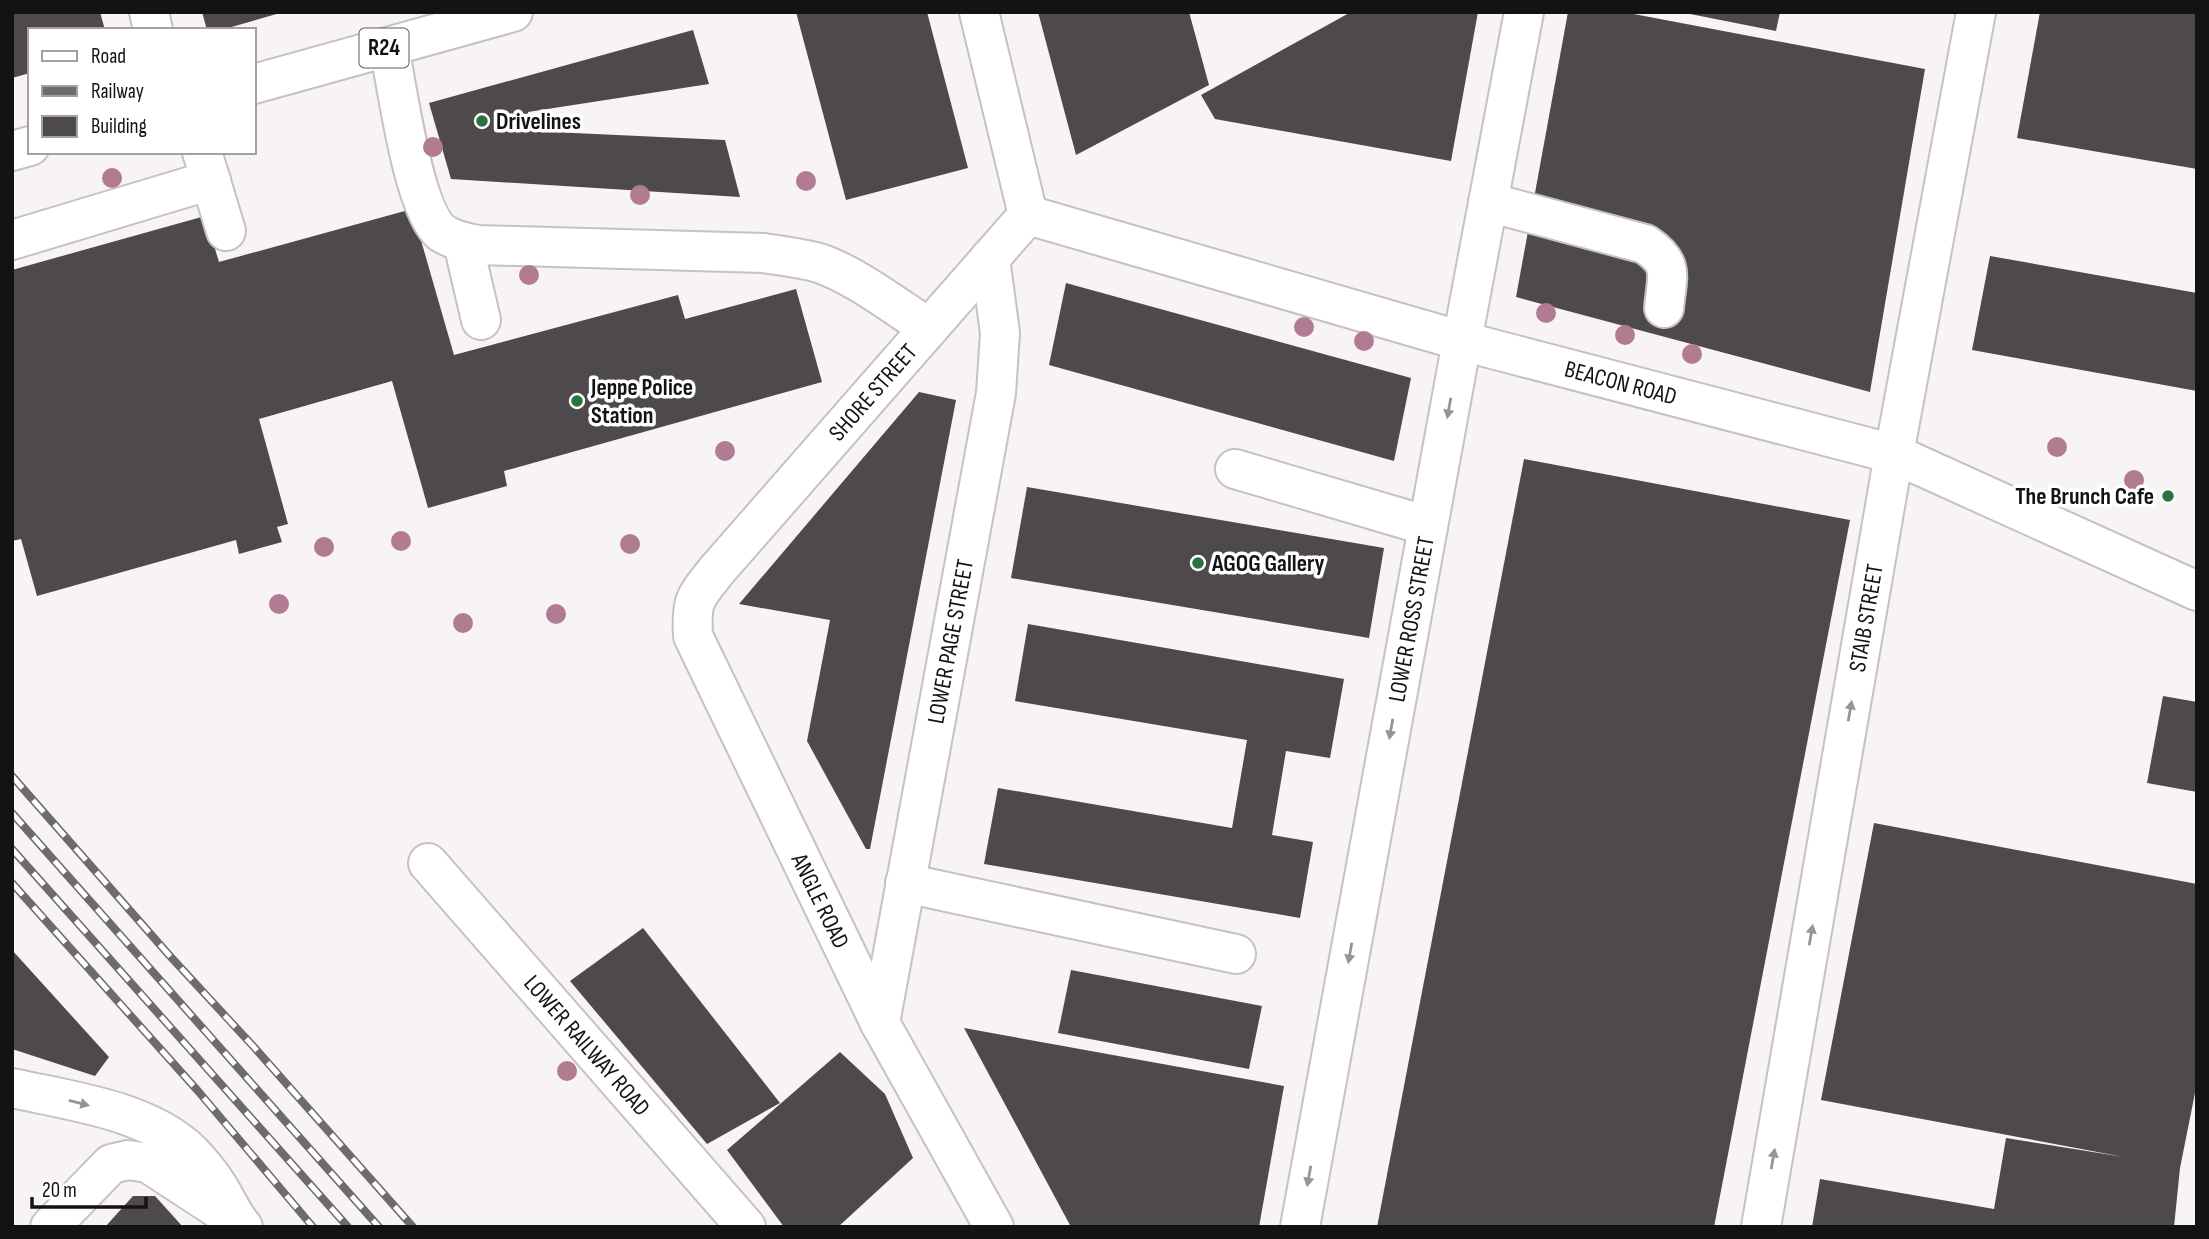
<svg xmlns="http://www.w3.org/2000/svg" width="2209" height="1239" font-family="'Sofia Sans Condensed',sans-serif">
	<style>
		.building { fill: #4e4a4b }
		.lines { fill: none; stroke-linecap: round; stroke-linejoin: round }
		.minor-casing { stroke: #c6c1c3; stroke-width: 42 }
		.major-casing { stroke: #c6c1c3; stroke-width: 42 }
		.minor { stroke: #fff; stroke-width: 38 }
		.major { stroke: #fff; stroke-width: 38 }
		.rail-casing { stroke: #6e6b6b; stroke-width: 8 }
		.rail { stroke: #fff; stroke-width: 5; stroke-dasharray: 16; stroke-linecap: butt }
		.tree { fill: #b17c92 }
		.oneway { fill: #959595 }
		.poi-dot { fill: #2a723f; stroke: #fff; stroke-width: 2.5 }
		.labels { text-anchor: middle; dominant-baseline: central; stroke-width: 7; stroke-linejoin: round; paint-order: stroke }
		.shield { fill: #fff; stroke: #5a5a5a; stroke-width: 2 }
		.shield-label { font-size: 23px; font-weight: bold; fill: #141313 }
		.poi-label { font-size: 24px; font-weight: bold; fill: #141313; stroke: #fff; text-anchor: start }
		.street-label { font-size: 24px; fill: #141313; stroke: #fff }
	</style>
	<rect width="100%" height="100%" fill="#f8f3f4"/>
	<g class="building">
		<path d="M 12,12 L 100,12 L 105,30 L 30,30 L 30,73 L 12,78 Z"/>
		<path d="M 202,12 L 280,12 L 280,13 L 221,30 L 207,30 Z"/>
		<path d="M 796,12 L 927,12 L 968,168 L 846,200 Z"/>
		<path d="M 1038,12 L 1189,12 L 1209,85 L 1076,155 Z"/>
		<path d="M 1351,12 L 1478,12 L 1451,161 L 1215,119 L 1201,95 Z"/>
		<path d="M 1568,12 L 1623,12 L 1925,69 L 1870,392 L 1516,297 Z"/>
		<path d="M 1680,12 L 1780,12 L 1776,31 Z"/>
		<path d="M 2040,12 L 2197,12 L 2197,169 L 2017,138 Z"/>
		<path d="M 693,30 L 709,84 L 528,112 L 530,131 L 725,140 L 740,197 L 451,179 L 429,103 Z"/>
		<path d="M 412,209 L 454,355 L 678,295 L 685,319 L 796,289 L 822,382 L 504,471 L 507,486 L 428,508 L 392,381 L 259,419 L 288,524 L 277,527 L 282,542 L 239,554 L 236,540 L 37,596 L 21,539 L 12,541 L 12,270 L 205,216 L 219,262 Z"/>
		<path d="M 1990,256 L 2197,293 L 2197,391 L 1972,350 Z"/>
		<path d="M 1066,283 L 1411,378 L 1394,461 L 1049,365 Z"/>
		<path d="M 919,392 L 956,400 L 870,849 L 866,849 L 807,741 L 830,620 L 739,604 Z"/>
		<path d="M 1524,459 L 1850,520 L 1714,1227 L 1377,1227 Z"/>
		<path d="M 1027,487 L 1384,548 L 1369,638 L 1011,578 Z"/>
		<path d="M 1028,624 L 1344,679 L 1330,758 L 1286,751 L 1272,835 L 1313,842 L 1300,918 L 984,864 L 998,788 L 1232,828 L 1247,740 L 1015,701 Z"/>
		<path d="M 2163,696 L 2197,702 L 2197,792 L 2147,783 Z"/>
		<path d="M 1874,823 L 2197,884 L 2197,1083 L 2180,1168 L 2174,1227 L 1812,1227 L 1820,1179 L 1994,1209 L 2006,1138 L 2124,1157 L 1821,1100 Z"/>
		<path d="M 643,928 L 780,1103 L 707,1144 L 570,981 Z"/>
		<path d="M 12,950 L 109,1057 L 95,1076 L 12,1049 Z"/>
		<path d="M 1071,970 L 1262,1006 L 1249,1069 L 1058,1033 Z"/>
		<path d="M 964,1028 L 1284,1086 L 1259,1227 L 1071,1227 Z"/>
		<path d="M 840,1052 L 885,1094 L 913,1158 L 838,1227 L 784,1227 L 727,1150 Z"/>
		<path d="M 133,1196 L 155,1196 L 183,1227 L 105,1227 Z"/>
	</g>
	<g class="lines">
		<defs>
			<g id="minor">
				<path d="M 149,12 L 153,30"/>
				<path d="M 979,12 L 1028,215"/>
				<path d="M 389,47 C 397,85 413,211 442,233 C 453,240 466,243 478,245 L 764,253 C 782,256 801,258 819,263 C 855,275 896,307 929,328"/>
				<path d="M 202,152 L 226,231"/>
				<path d="M 1488,202 L 1645,244 C 1675,264 1667,275 1664,308"/>
				<path id="s1" d="M 1028,215 L 1462,341 L 1894,454 L 2197,591"/>
				<path d="M 12,240 L 211,180"/>
				<path d="M 463,243 L 481,320"/>
				<path d="M 1235,469 L 1428,526"/>
				<path id="s2" d="M 428,863 L 746,1227"/>
				<path d="M 905,883 L 1236,954"/>
				<path id="s3" d="M 880,1023 L 996,393 L 1000,333 L 990,258"/>
				<path d="M 12,1088 C 71,1101 156,1111 197,1159 C 204,1167 212,1176 217,1185 C 226,1198 232,1215 243,1227"/>
				<path d="M 50,1227 L 111,1164 L 128,1160 L 148,1163 L 229,1216"/>
				<path id="s4" d="M 994,1227 L 880,1023 L 693,636 C 691,599 695,598 717,570 L 1028,215"/>
				<path id="s5" d="M 1300,1227 L 1462,341 L 1524,12"/>
				<path id="s6" d="M 1761,1227 L 1894,454 L 1976,12"/>
			</g>
			<g id="major">
				<path d="M 254,84 L 513,12"/>
				<path d="M 12,151 L 30,146"/>
			</g>
		</defs>
		<use href="#minor" class="minor-casing"/>
		<use href="#major" class="major-casing"/>
		<use href="#minor" class="minor"/>
		<use href="#major" class="major"/>
		<defs>
			<g id="rail">
				<path d="M 12,776 L 169,955 L 253,1046 L 413,1227"/>
				<path d="M 12,813 L 379,1227"/>
				<path d="M 12,849 L 348,1227"/>
				<path d="M 12,883 L 198,1091 L 313,1227"/>
			</g>
		</defs>
		<use href="#rail" class="rail-casing"/>
		<use href="#rail" class="rail"/>
	</g>
	<g class="tree">
		<circle cx="433" cy="147" r="10"/>
		<circle cx="112" cy="178" r="10"/>
		<circle cx="806" cy="181" r="10"/>
		<circle cx="640" cy="195" r="10"/>
		<circle cx="529" cy="275" r="10"/>
		<circle cx="1546" cy="313" r="10"/>
		<circle cx="1304" cy="327" r="10"/>
		<circle cx="1625" cy="335" r="10"/>
		<circle cx="1364" cy="341" r="10"/>
		<circle cx="1692" cy="354" r="10"/>
		<circle cx="2057" cy="447" r="10"/>
		<circle cx="725" cy="451" r="10"/>
		<circle cx="2134" cy="480" r="10"/>
		<circle cx="401" cy="541" r="10"/>
		<circle cx="630" cy="544" r="10"/>
		<circle cx="324" cy="547" r="10"/>
		<circle cx="279" cy="604" r="10"/>
		<circle cx="556" cy="614" r="10"/>
		<circle cx="463" cy="623" r="10"/>
		<circle cx="567" cy="1071" r="10"/>
	</g>
	<defs><path id="oneway-solid" d="M-6-.8H1V-3.2L6.5 0L1 3.2V.8H-6Z" transform="scale(1.75)"/></defs>
	<g class="oneway">
		<use href="#oneway-solid" transform="translate(1449 408) rotate(100)"/>
		<use href="#oneway-solid" transform="translate(1850 711) rotate(-80)"/>
		<use href="#oneway-solid" transform="translate(1391 729) rotate(100)"/>
		<use href="#oneway-solid" transform="translate(1811 935) rotate(-80)"/>
		<use href="#oneway-solid" transform="translate(1350 953) rotate(100)"/>
		<use href="#oneway-solid" transform="translate(79 1103) rotate(14)"/>
		<use href="#oneway-solid" transform="translate(1773 1159) rotate(-80)"/>
		<use href="#oneway-solid" transform="translate(1309 1176) rotate(100)"/>
	</g>
	<g class="poi-dot">
		<circle cx="482" cy="121" r="7"/>
		<circle cx="577" cy="401" r="7"/>
		<circle cx="2168" cy="496" r="7"/>
		<circle cx="1198" cy="563" r="7"/>
	</g>
	<g class="labels">
		<rect class="shield" x="359.5" y="28.5" width="49" height="39" rx="5"/>
		<g class="shield-label">
			<text x="384" y="48">R24</text>
		</g>
		<g class="poi-label">
			<text x="496" y="121">Drivelines</text>
			<text x="591" y="387">Jeppe Police<tspan x="591" dy="28">Station</tspan></text>
			<text x="2154" y="496" text-anchor="end">The Brunch Cafe</text>
			<text x="1212" y="563">AGOG Gallery</text>
		</g>
		<g class="street-label">
			<text stroke="none"><textPath href="#s1" startOffset="616">BEACON ROAD</textPath></text>
			<text stroke="none"><textPath href="#s4" startOffset="973">SHORE STREET</textPath></text>
			<text stroke="none"><textPath href="#s5" startOffset="618">LOWER ROSS STREET</textPath></text>
			<text stroke="none"><textPath href="#s6" startOffset="618">STAIB STREET</textPath></text>
			<text stroke="none"><textPath href="#s3" startOffset="388">LOWER PAGE STREET</textPath></text>
			<text transform="translate(820 901) rotate(64)">ANGLE ROAD</text>
			<text stroke="none"><textPath href="#s2" startOffset="242">LOWER RAILWAY ROAD</textPath></text>
		</g>
	</g>
	<rect width="2209" height="1239" fill="none" stroke="#141313" stroke-width="28"/>
	<rect x="28" y="28" width="228" height="126" fill="#ffffff" stroke="#a1a1a1" stroke-width="2"/>
	<rect x="42" y="51" width="35" height="10" fill="#ffffff" stroke="#a1a1a1" stroke-width="2"/>
	<text x="91" y="63" font-size="21" fill="#141313">Road</text>
	<rect x="42" y="86" width="35" height="10" fill="#6e6b6b" stroke="#a1a1a1" stroke-width="2"/>
	<text x="91" y="98" font-size="21" fill="#141313">Railway</text>
	<rect x="42" y="116" width="35" height="21" fill="#4e4a4b" stroke="#a1a1a1" stroke-width="2"/>
	<text x="91" y="133" font-size="21" fill="#141313">Building</text>
	<path d="M32 1197v10h114v-10" fill="none" stroke="#141313" stroke-width="3.5"/>
	<text x="42" y="1197" font-size="21" fill="#141313" stroke="#ffffff" stroke-width="5" paint-order="stroke">20 m</text>
</svg>
